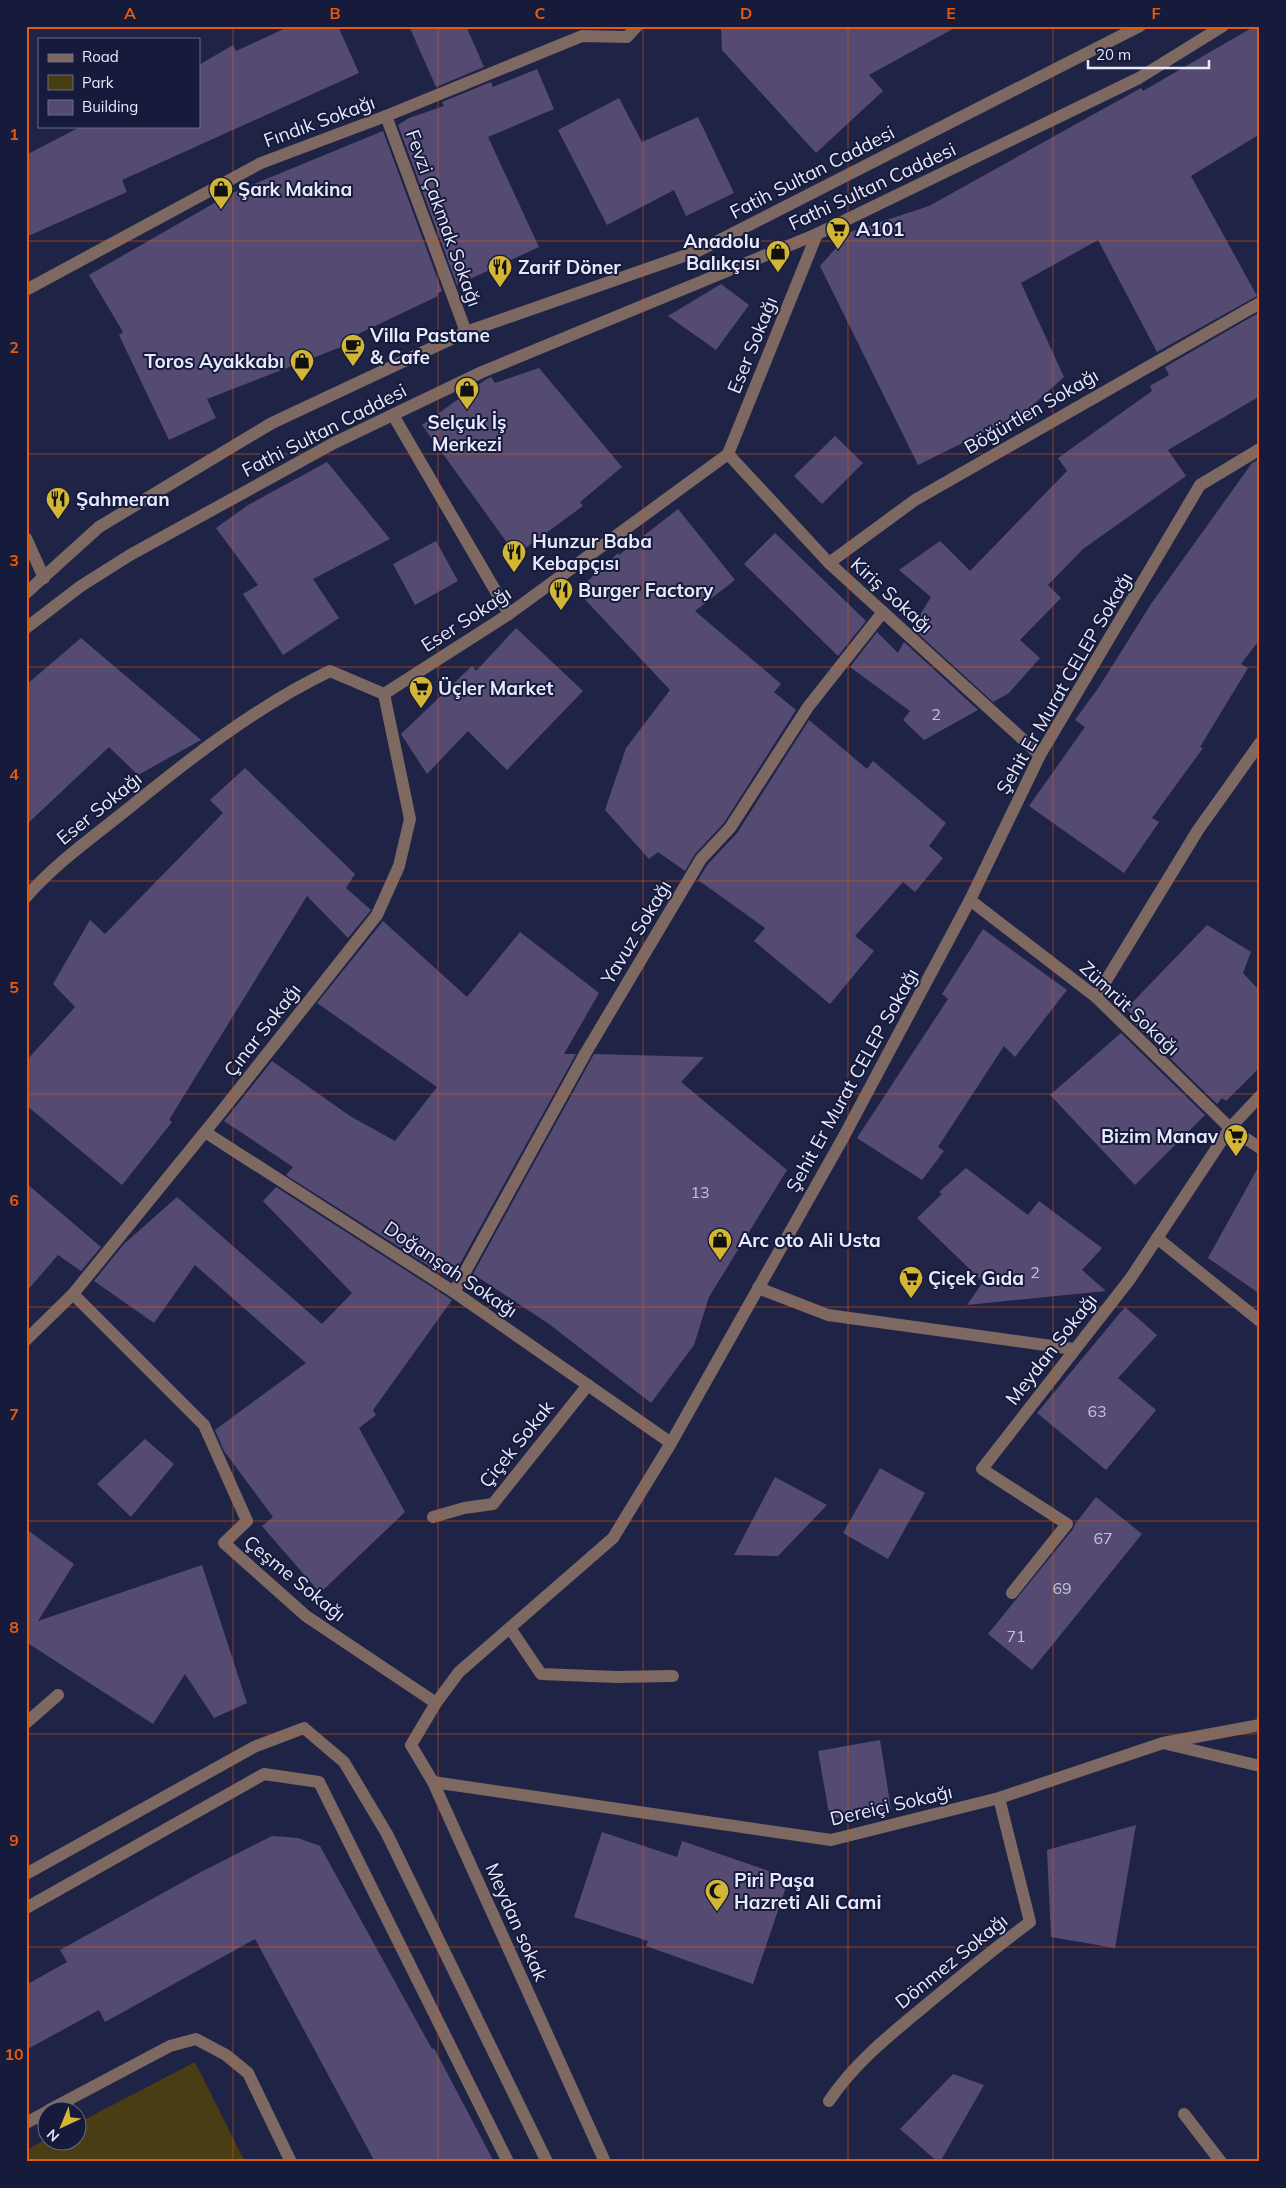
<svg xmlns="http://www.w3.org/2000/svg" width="1286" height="2188" font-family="Mulish,sans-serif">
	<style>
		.green { fill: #493e13 }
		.building { fill: #554b72 }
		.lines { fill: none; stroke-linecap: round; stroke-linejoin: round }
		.service { stroke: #7d6862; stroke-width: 12 }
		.minor { stroke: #7d6862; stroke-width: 12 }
		.grid { fill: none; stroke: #e8590c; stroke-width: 1; stroke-opacity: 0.55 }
		.labels { text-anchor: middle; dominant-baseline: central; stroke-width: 4; stroke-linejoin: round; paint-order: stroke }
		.number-label { font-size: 16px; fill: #c2c2da }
		.street-label { font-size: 19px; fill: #e6eafc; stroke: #161a3b }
		.poi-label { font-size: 19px; font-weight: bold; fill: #e6eafc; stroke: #161a3b; text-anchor: start }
		.neatline { fill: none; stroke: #e8590c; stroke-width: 2 }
		.grid-label { font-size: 16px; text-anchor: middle; font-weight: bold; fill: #e8590c }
	</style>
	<rect width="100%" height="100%" fill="#1f2446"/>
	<path class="green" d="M 195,2062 L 245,2162 L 26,2162 L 26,2150 L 47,2139 L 48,2140 L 78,2140 L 78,2123 Z"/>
	<g class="building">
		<path d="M 290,26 L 338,26 L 359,73 L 122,180 L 127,192 L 26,237 L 26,155 L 82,126 L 199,126 L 199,65 L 233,45 L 236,51 Z"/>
		<path d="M 409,26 L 466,26 L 484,67 L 436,87 Z"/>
		<path d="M 721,26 L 958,26 L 869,75 L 883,91 L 816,153 L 722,50 Z"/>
		<path d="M 1255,26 L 1260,26 L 1260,134 L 1191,176 L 1257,296 L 1157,352 L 1098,240 L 1021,283 L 1064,377 L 1025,412 L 918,465 L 820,266 L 850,232 L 929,206 L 1141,88 L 1143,91 Z"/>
		<path d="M 537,69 L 554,109 L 488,137 L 539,247 L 457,285 L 398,125 L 409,118 L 444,106 L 442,102 L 491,82 L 493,87 Z"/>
		<path d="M 619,98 L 642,142 L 698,117 L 734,193 L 686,216 L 674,190 L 607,225 L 558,130 Z"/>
		<path d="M 383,131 L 442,291 L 437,294 L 438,296 L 352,337 L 354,342 L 207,399 L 216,418 L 169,440 L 119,335 L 123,332 L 89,275 L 230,194 Z"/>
		<path d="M 721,284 L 749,305 L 716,350 L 668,316 Z"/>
		<path d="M 1260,312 L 1260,396 L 1168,450 L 1186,476 L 1083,549 L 1048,585 L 1061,598 L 1020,640 L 1040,658 L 1009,693 L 993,702 L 912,628 L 931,597 L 899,570 L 940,541 L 970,571 L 1067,471 L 1058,458 L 1152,391 L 1150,386 L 1169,375 L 1165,367 Z"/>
		<path d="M 539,368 L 622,467 L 580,502 L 583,506 L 516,555 L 422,425 L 485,380 L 491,377 L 495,383 Z"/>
		<path d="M 835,436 L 863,463 L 822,504 L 794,476 Z"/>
		<path d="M 1260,459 L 1260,639 L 1241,664 L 1248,668 L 1200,747 L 1203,748 L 1152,818 L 1159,822 L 1124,873 L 1029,806 L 1085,727 L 1075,720 L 1099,687 L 1151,604 L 1252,463 Z"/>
		<path d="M 327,462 L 390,539 L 313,579 L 339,618 L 283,655 L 243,594 L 258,585 L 216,528 L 248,505 Z"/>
		<path d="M 678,509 L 735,580 L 695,611 L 781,684 L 774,692 L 796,710 L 724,823 L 695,854 L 685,871 L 658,852 L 649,859 L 605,810 L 626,748 L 670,690 L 577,591 L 618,553 L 619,555 Z"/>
		<path d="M 775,533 L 866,621 L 838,656 L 744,564 Z"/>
		<path d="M 436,541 L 458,581 L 415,605 L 393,564 Z"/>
		<path d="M 516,628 L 583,691 L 507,770 L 468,731 L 427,774 L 401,734 L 472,666 L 476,671 Z"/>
		<path d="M 877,632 L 898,653 L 904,642 L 978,710 L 924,740 L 903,720 L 910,711 L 850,667 Z"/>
		<path d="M 81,638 L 201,740 L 138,775 L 109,747 L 26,825 L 26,685 Z"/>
		<path d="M 809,720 L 867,769 L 873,761 L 946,823 L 929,846 L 943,858 L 915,892 L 903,882 L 855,936 L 874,951 L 830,1004 L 754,941 L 765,928 L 698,880 L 708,864 L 737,833 Z"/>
		<path d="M 245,768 L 355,874 L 346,888 L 371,910 L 348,938 L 307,896 L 169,1120 L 172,1122 L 122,1185 L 26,1105 L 26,1061 L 75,1007 L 53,984 L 90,920 L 105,934 L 223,813 L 210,800 Z"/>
		<path d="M 383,921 L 467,997 L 520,932 L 599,993 L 564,1054 L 576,1054 L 451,1280 L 286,1175 L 293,1167 L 224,1121 L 272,1061 L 350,1116 L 395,1141 L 437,1087 L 317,1003 Z"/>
		<path d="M 1207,925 L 1251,952 L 1243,973 L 1260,991 L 1260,1067 L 1226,1101 L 1222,1098 L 1217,1104 L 1133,1022 L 1137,1019 L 1126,1009 Z"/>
		<path d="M 983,929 L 1067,990 L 1015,1057 L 1004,1046 L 938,1147 L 944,1151 L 922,1180 L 857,1138 L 948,999 L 942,994 Z"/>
		<path d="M 1121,1033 L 1205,1115 L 1135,1185 L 1050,1095 Z"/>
		<path d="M 594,1054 L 704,1057 L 681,1082 L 787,1170 L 709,1297 L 694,1345 L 651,1403 L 549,1324 L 473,1274 Z"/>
		<path d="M 1260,1164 L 1260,1294 L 1208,1258 Z"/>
		<path d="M 966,1168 L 1028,1215 L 1039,1201 L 1102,1248 L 1082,1270 L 1106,1291 L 967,1305 L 983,1282 L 917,1218 L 942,1194 L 939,1192 Z"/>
		<path d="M 26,1183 L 101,1247 L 81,1271 L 58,1255 L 26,1292 Z"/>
		<path d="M 276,1187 L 452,1300 L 373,1410 L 376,1415 L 359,1428 L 405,1512 L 320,1593 L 262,1526 L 273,1517 L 224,1451 L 215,1430 L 306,1363 L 195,1265 L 154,1323 L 94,1281 L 124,1244 L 177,1197 L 322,1324 L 352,1293 L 263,1201 Z"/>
		<path d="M 1125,1307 L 1157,1335 L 1118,1378 L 1156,1410 L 1106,1470 L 1037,1413 Z"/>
		<path d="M 145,1439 L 174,1464 L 131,1517 L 97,1484 Z"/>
		<path d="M 880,1468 L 925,1493 L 888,1559 L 843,1533 Z"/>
		<path d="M 775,1477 L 827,1505 L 778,1556 L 734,1555 Z"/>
		<path d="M 1096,1497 L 1142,1534 L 1032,1670 L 988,1634 L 1073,1529 L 1075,1524 Z"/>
		<path d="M 26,1529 L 74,1564 L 38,1621 L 202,1565 L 247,1703 L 214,1718 L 185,1674 L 153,1724 L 26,1642 Z"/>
		<path d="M 880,1740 L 891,1809 L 830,1819 L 818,1751 Z"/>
		<path d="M 1136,1825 L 1115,1948 L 1051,1937 L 1047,1850 Z"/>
		<path d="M 602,1832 L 677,1857 L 682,1841 L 789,1878 L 753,1984 L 646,1946 L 648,1941 L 574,1917 Z"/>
		<path d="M 272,1836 L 298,1838 L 320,1846 L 432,2049 L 434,2048 L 494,2162 L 375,2162 L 255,1939 L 105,2022 L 99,2010 L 26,2050 L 26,1985 L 67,1962 L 60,1950 L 199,1873 Z"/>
		<path d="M 953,2074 L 984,2085 L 940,2162 L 938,2162 L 900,2129 Z"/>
	</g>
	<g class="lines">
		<g class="service">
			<path d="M 26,1908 L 264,1774 L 319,1782 L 508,2162"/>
			<path d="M 49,2110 L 170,2046 L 196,2039 L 226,2055 L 248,2073 L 291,2162"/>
			<path d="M 26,2123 L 48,2111"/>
		</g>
		<g class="minor">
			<path d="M 386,116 L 466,332"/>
			<path d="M 26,290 L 261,163 L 386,116 L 582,36 L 627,37 L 637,26"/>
			<path d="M 393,415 L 509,614"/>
			<path d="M 728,454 L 829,563 L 1040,755"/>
			<path d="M 26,538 L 44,578"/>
			<path d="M 829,563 L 915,500 L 1260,303"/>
			<path d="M 26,593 L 99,527 L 272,423 L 466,332 L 698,251 L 1140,26"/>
			<path d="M 26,628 L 81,586 L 130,555 L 334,443 L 482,372 L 817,234 L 1139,78 L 1223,26"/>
			<path d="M 384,694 L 509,614 L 728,454 L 817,234"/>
			<path d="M 26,897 C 55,864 90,839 124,812 C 188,760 255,707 330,671 L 384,694"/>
			<path d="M 970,900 L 1096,997 L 1230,1128 L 1260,1148"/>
			<path d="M 1096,997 L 1198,830 L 1260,743"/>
			<path d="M 205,1132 L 454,1292 L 671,1443"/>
			<path d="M 1157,1238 L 1260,1321"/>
			<path d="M 758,1288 L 828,1315 L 1074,1349"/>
			<path d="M 454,1292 L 585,1054 L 701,859 L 730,828 L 808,707 L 883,612"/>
			<path d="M 73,1294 L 204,1425 L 247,1521 L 224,1543 L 306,1616 L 436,1703"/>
			<path d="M 26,1340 L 73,1294 L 217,1117 L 377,915 L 399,866 L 410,819 L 384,694"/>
			<path d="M 433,1517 L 464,1508 L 493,1504 L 588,1385"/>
			<path d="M 1012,1593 L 1067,1524 L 982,1469 L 1130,1279 L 1230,1128 L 1260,1096"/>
			<path d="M 510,1628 L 541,1674 L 616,1677 L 673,1676"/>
			<path d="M 26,1723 L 58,1695"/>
			<path d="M 1167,1744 L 1260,1766"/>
			<path d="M 433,1782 L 831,1840 L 999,1798 L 1163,1743 L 1260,1725"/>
			<path d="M 26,1874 L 254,1747 L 304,1728 L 344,1762 L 387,1834 L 547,2162"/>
			<path d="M 829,2101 C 853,2065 886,2038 920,2010 C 956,1980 992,1950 1030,1922 L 999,1798"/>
			<path d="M 1184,2114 L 1221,2162"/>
			<path d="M 605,2162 L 433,1782 L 411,1745 L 436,1703 L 459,1672 L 613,1538 L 671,1443 L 843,1138 L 970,900 L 1040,755 L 1200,485 L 1260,449"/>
		</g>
	</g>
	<path class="grid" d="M 233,26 L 233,2162M 438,26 L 438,2162M 643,26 L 643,2162M 848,26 L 848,2162M 1053,26 L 1053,2162M 26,241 L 1260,241M 26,454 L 1260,454M 26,667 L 1260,667M 26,881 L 1260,881M 26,1094 L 1260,1094M 26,1307 L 1260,1307M 26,1521 L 1260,1521M 26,1734 L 1260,1734M 26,1947 L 1260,1947"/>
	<defs>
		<symbol id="shop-pin" viewBox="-11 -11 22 30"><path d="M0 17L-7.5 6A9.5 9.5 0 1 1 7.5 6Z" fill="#d4b635" stroke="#161a3b"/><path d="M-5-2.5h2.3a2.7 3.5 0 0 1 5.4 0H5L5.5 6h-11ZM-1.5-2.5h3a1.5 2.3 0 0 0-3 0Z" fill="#111"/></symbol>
		<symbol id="supermarket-pin" viewBox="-11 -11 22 30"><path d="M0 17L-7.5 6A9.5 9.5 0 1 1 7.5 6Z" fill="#d4b635" stroke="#161a3b"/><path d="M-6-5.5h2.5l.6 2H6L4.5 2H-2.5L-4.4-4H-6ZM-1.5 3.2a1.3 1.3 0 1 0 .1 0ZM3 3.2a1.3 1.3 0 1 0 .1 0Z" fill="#111"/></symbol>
		<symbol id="restaurant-pin" viewBox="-11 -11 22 30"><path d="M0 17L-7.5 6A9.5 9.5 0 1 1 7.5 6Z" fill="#d4b635" stroke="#161a3b"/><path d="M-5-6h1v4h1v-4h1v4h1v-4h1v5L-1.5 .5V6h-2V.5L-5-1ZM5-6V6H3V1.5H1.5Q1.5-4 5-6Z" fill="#111"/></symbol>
		<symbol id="cafe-pin" viewBox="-11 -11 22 30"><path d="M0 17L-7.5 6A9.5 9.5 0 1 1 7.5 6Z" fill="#d4b635" stroke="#161a3b"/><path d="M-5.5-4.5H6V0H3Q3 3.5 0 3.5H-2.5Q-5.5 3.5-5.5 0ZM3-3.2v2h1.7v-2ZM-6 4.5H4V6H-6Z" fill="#111"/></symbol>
		<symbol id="mosque-pin" viewBox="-11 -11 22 30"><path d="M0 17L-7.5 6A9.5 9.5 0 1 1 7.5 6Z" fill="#d4b635" stroke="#161a3b"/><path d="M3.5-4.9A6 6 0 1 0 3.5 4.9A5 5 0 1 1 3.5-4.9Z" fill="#111"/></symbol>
	</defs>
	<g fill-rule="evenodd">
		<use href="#shop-pin" x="207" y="175" width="28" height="38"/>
		<use href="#supermarket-pin" x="824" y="215" width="28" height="38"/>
		<use href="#shop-pin" x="764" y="238" width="28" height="38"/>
		<use href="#restaurant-pin" x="486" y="253" width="28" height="38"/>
		<use href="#cafe-pin" x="339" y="332" width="28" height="38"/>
		<use href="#shop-pin" x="288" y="347" width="28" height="38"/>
		<use href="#shop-pin" x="453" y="375" width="28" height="38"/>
		<use href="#restaurant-pin" x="44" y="485" width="28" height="38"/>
		<use href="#restaurant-pin" x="500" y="538" width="28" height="38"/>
		<use href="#restaurant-pin" x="547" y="576" width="28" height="38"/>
		<use href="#supermarket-pin" x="407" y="674" width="28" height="38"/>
		<use href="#supermarket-pin" x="1222" y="1122" width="28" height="38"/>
		<use href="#shop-pin" x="706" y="1226" width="28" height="38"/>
		<use href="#supermarket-pin" x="897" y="1264" width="28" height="38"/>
		<use href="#mosque-pin" x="703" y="1877" width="28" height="38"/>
	</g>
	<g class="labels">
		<g class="number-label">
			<text x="936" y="714">2</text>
			<text x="700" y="1192">13</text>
			<text x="1035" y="1272">2</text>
			<text x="1097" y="1411">63</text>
			<text x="1103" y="1538">67</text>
			<text x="1062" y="1588">69</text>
			<text x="1016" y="1636">71</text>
		</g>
		<g class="street-label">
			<text transform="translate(319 121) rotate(-20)">Fındık Sokağı</text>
			<text transform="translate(812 172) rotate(-27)">Fatih Sultan Caddesi</text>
			<text transform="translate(872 186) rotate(-25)">Fathi Sultan Caddesi</text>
			<text transform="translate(444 218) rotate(70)">Fevzi Çakmak Sokağı</text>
			<text transform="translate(752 345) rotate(-68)">Eser Sokağı</text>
			<text transform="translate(1031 411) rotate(-30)">Böğürtlen Sokağı</text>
			<text transform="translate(324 430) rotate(-27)">Fathi Sultan Caddesi</text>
			<text transform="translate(892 595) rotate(42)">Kiriş Sokağı</text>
			<text transform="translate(466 619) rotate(-33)">Eser Sokağı</text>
			<text transform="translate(1064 683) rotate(-60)">Şehit Er Murat CELEP Sokağı</text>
			<text transform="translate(99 808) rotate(-39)">Eser Sokağı</text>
			<text transform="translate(636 932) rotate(-59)">Yavuz Sokağı</text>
			<text transform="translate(1130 1008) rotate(43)">Zümrüt Sokağı</text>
			<text transform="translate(262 1030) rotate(-52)">Çınar Sokağı</text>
			<text transform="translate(852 1080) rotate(-61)">Şehit Er Murat CELEP Sokağı</text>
			<text transform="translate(451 1269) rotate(34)">Doğanşah Sokağı</text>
			<text transform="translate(1051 1349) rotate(-52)">Meydan Sokağı</text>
			<text transform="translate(516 1444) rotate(-51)">Çiçek Sokak</text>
			<text transform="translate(295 1578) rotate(39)">Çeşme Sokağı</text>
			<text transform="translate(891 1805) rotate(-13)">Dereiçi Sokağı</text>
			<text transform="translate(517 1922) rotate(66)">Meydan sokak</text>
			<text transform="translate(951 1961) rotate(-39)">Dönmez Sokağı</text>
		</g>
		<g class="poi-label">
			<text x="238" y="189">Şark Makina</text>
			<text x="856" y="229">A101</text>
			<text x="760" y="241" text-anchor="end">Anadolu<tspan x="760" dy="22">Balıkçısı</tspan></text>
			<text x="518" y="267">Zarif Döner</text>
			<text x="370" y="335">Villa Pastane<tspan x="370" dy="22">&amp; Cafe</tspan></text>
			<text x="284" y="361" text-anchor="end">Toros Ayakkabı</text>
			<text x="467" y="422" text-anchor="middle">Selçuk İş<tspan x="467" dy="22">Merkezi</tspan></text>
			<text x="76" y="499">Şahmeran</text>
			<text x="532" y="541">Hunzur Baba<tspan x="532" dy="22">Kebapçısı</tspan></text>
			<text x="578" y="590">Burger Factory</text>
			<text x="438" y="688">Üçler Market</text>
			<text x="1218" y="1136" text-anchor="end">Bizim Manav</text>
			<text x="738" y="1240">Arc oto Ali Usta</text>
			<text x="928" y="1278">Çiçek Gıda</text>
			<text x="734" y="1880">Piri Paşa<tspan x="734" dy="22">Hazreti Ali Cami</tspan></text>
		</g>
	</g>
	<rect width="1286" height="2188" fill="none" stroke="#161a3b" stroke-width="55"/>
	<rect x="38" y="38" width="162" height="90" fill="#161a3b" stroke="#696d88"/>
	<rect x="48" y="54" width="25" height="8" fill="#7d6862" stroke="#696d88"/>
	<text x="82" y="62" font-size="15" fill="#e6eafc">Road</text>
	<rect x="48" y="75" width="25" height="15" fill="#493e13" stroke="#696d88"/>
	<text x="82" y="88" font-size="15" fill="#e6eafc">Park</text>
	<rect x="48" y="100" width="25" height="15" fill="#554b72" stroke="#696d88"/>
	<text x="82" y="112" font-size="15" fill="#e6eafc">Building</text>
	<g transform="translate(62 2126) rotate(224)"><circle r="24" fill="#161a3b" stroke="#696d88"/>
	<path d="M0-4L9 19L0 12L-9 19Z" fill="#d4b635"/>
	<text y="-8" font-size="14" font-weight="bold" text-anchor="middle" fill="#e6eafc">N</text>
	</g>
	<path d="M1088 60v8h121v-8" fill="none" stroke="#e6eafc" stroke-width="2.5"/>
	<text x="1096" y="60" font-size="15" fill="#e6eafc" stroke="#161a3b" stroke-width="4" paint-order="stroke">20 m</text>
	<rect x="28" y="28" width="1230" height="2132" class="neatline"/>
	<g class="grid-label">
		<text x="130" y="19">A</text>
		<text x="335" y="19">B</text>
		<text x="540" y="19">C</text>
		<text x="746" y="19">D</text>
		<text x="951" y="19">E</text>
		<text x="1156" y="19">F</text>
		<text x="14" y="140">1</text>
		<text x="14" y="353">2</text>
		<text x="14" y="566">3</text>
		<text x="14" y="780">4</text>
		<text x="14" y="993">5</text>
		<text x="14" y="1206">6</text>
		<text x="14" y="1420">7</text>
		<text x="14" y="1633">8</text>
		<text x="14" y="1846">9</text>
		<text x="14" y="2060">10</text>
	</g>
</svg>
